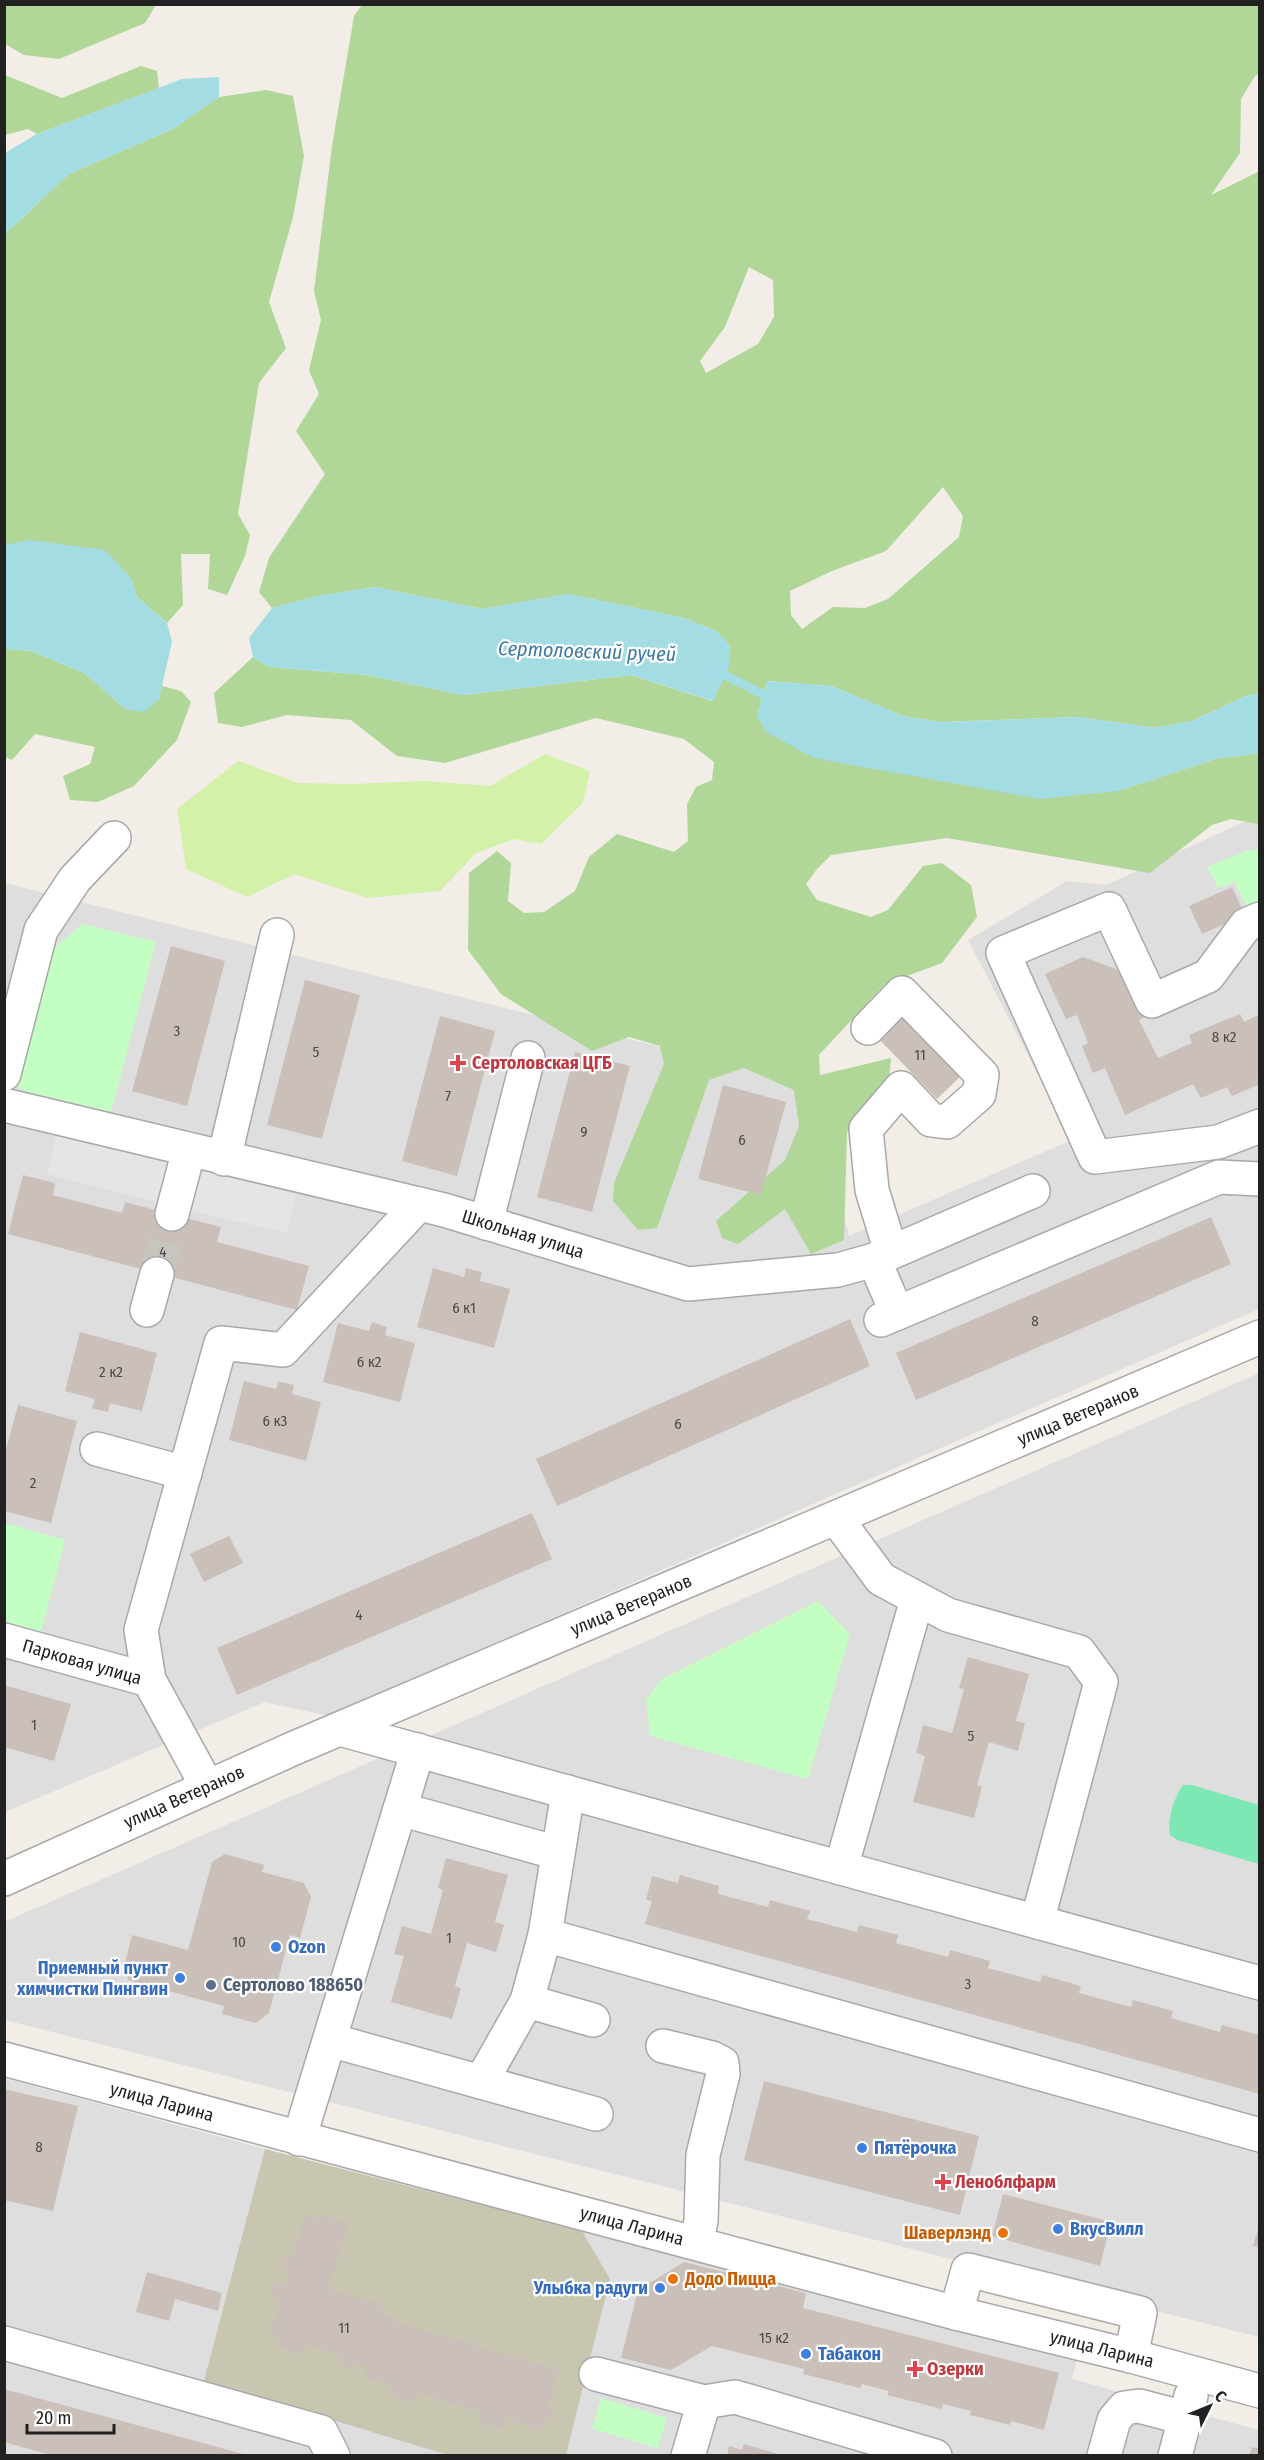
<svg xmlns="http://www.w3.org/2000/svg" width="1264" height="2460" font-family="'Fira Sans Condensed',sans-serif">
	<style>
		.residential { fill: #dfdede }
		.construction { fill: #c8c6b1 }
		.grass { fill: #d3f1a9 }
		.forest { fill: #b0d698; fill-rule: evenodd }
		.park { fill: #c3ffc2 }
		.pitch { fill: #7ee8b5 }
		.parking { fill: #e5e5e5 }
		.water { fill: #a4dce4 }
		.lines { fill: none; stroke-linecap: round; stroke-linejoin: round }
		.stream { stroke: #a4dce4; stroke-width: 9 }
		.building { fill: #cbbfba }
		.minor-tunnel { stroke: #c8c5bf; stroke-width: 33; stroke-dasharray: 33 16; stroke-linecap: butt }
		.minor-casing { stroke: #a8a8a8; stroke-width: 36 }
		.minor { stroke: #fff; stroke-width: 33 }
		.health-dot { fill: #e0444e; stroke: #fff; stroke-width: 2 }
		.shop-dot { fill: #3f7fe0; stroke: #fff; stroke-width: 2 }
		.service-dot { fill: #5c6f8a; stroke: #fff; stroke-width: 2 }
		.food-dot { fill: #e8710a; stroke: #fff; stroke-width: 2 }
		.labels { text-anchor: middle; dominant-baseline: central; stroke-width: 4.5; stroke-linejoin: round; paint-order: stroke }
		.number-label { font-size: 15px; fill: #4c4847 }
		.health-label { font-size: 18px; font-weight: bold; fill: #be3a42; stroke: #fff; text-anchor: start }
		.street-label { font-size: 18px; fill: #212121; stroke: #fff }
		.shop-label { font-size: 18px; font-weight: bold; fill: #366cbe; stroke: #fff; text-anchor: start }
		.service-label { font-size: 18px; font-weight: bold; fill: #4e5e75; stroke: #fff; text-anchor: start }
		.food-label { font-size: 18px; font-weight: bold; fill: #c56008; stroke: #fff; text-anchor: end }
		.water-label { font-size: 20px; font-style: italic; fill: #3b79a3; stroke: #fff }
	</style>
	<rect width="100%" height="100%" fill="#f2eee7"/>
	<g class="residential">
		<path d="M 1259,815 L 1259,1309 L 328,1716 L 265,1702 L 5,1812 L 5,883 L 813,1085 L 849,1236 L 1072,1140 L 968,940 L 1067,881 L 1106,885 Z"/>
		<path d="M 1259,1373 L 1259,2337 L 5,2020 L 4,1922 Z"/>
		<path d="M 4,2078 L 265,2149 L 1077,2359 L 1072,2379 L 1259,2430 L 1259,2455 L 5,2455 Z"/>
	</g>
	<path class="construction" d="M 265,2149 L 582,2231 L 610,2279 L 566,2455 L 448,2455 L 204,2381 Z"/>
	<path class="grass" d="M 545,754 L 590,771 L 583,803 L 541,844 L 514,839 L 476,853 L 440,891 L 368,898 L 295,874 L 247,897 L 186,869 L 177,809 L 238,761 L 298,783 L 353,784 L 425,781 L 490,786 Z"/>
	<g class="forest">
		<path d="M 4,5 L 5,4 L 156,5 L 145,23 L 59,59 L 24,55 L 5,44 Z"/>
		<path d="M 362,5 L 1259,5 L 1259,74 L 1255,76 L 1241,99 L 1240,153 L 1211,195 L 1258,172 L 1259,175 L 1259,693 L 1246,696 L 1192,721 L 1155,728 L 1078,717 L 941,722 L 903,716 L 831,686 L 767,681 L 757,716 L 1118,791 L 1215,759 L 1259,753 L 1259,824 L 1231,819 L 1212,825 L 1150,873 L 947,838 L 831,855 L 817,869 L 806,884 L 817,900 L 871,917 L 888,910 L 923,866 L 942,863 L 971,885 L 977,917 L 942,963 L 885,984 L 819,1055 L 820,1075 L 891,1058 L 889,1078 L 847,1132 L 844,1240 L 811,1254 L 785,1209 L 738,1244 L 722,1238 L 716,1221 L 785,1160 L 799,1126 L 794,1090 L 744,1068 L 709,1080 L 657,1228 L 638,1230 L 613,1201 L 614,1183 L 664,1064 L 660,1046 L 629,1037 L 592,1051 L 501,994 L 468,950 L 469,873 L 497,851 L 511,863 L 508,901 L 524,913 L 544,912 L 575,891 L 589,857 L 617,834 L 674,852 L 688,841 L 687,804 L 696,787 L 712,780 L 714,762 L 684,739 L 596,718 L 445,763 L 397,756 L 351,720 L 287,715 L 242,727 L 218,723 L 214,693 L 253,657 L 269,667 L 367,675 L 463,695 L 631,675 L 712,701 L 730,647 L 718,632 L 684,618 L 568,594 L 483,609 L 375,587 L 318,596 L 272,608 L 259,592 L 269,558 L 325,474 L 296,431 L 319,394 L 309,370 L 321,320 L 314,291 L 332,146 L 354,16 ZM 749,267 L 773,280 L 774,317 L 758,344 L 706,373 L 700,361 L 725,327 ZM 943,487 L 963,516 L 959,537 L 888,599 L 865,608 L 833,607 L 802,629 L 791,615 L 790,591 L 832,571 L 886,551 Z"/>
		<path d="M 141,66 L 157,71 L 159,88 L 37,134 L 28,129 L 5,135 L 5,75 L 62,98 Z"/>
		<path d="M 266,90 L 293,96 L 304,156 L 293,217 L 269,302 L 286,348 L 259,383 L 238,514 L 250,535 L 245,556 L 227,595 L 208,589 L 210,554 L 181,554 L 183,605 L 167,623 L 137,597 L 131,578 L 5,545 L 5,234 L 69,174 L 173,129 L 219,97 Z"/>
		<path d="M 5,649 L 31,651 L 84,673 L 125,709 L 159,699 L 162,686 L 181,691 L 191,702 L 177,740 L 134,786 L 98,802 L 70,800 L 63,776 L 90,764 L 95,747 L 35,734 L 12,760 L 5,757 Z"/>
	</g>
	<g class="park">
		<path d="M 1259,849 L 1259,910 L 1250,914 L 1235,882 L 1218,888 L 1207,867 L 1247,851 Z"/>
		<path d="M 83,924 L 156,942 L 111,1112 L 24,1091 L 17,1086 L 17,1077 L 49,952 Z"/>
		<path d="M 5,1523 L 65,1540 L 41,1632 L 5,1621 Z"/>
		<path d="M 818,1601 L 850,1634 L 808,1779 L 650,1736 L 646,1700 L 662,1679 Z"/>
		<path d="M 601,2398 L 667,2418 L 658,2448 L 592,2429 Z"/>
	</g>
	<path class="pitch" d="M 1183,1785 L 1192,1785 L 1259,1805 L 1259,1864 L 1177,1840 L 1170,1835 C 1167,1820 1174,1797 1183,1785 Z"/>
	<g class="parking">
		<path d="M 57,1132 L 175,1161 L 165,1204 L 47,1174 Z"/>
		<path d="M 194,1166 L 297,1191 L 287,1233 L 184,1209 Z"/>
	</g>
	<g class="water">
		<path d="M 219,77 L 219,97 L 173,129 L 69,174 L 5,234 L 5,153 L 37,134 L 182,79 Z"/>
		<path d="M 29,540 L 105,550 L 131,578 L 137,597 L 167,623 L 172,642 L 159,699 L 144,712 L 125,709 L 84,673 L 31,651 L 5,649 L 5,545 Z"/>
		<path d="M 375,587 L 483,609 L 568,594 L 684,618 L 718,632 L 730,647 L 729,667 L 713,701 L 631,675 L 463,695 L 367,675 L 269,667 L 253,657 L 249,638 L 272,608 L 318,596 Z"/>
		<path d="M 767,681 L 831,686 L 903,716 L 941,722 L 1078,717 L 1155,728 L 1192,721 L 1246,696 L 1259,693 L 1259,753 L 1215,759 L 1118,791 L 1040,799 L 814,758 L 766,732 L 757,716 Z"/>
	</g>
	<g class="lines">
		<path class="stream" d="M 717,671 L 774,700"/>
	</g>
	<g class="building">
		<path d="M 1232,887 L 1245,915 L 1202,934 L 1189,906 Z"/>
		<path d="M 171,946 L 225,961 L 187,1106 L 132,1091 Z"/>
		<path d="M 1083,957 L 1130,974 L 1148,1015 L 1139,1020 L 1158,1058 L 1192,1043 L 1189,1035 L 1240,1014 L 1244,1022 L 1260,1014 L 1260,1076 L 1257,1077 L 1260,1084 L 1232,1096 L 1227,1087 L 1201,1098 L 1193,1084 L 1125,1115 L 1105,1068 L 1093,1073 L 1082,1046 L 1088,1043 L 1077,1015 L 1066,1019 L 1045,974 Z"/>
		<path d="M 305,980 L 360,995 L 322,1139 L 267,1125 Z"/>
		<path d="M 904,1011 L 964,1073 L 937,1099 L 877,1037 Z"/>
		<path d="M 440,1016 L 495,1031 L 457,1176 L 402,1161 Z"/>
		<path d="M 575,1052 L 630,1066 L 592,1212 L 537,1197 Z"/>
		<path d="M 723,1085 L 786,1102 L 761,1195 L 698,1179 Z"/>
		<path d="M 23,1175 L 55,1183 L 53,1195 L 122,1213 L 125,1202 L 221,1227 L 217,1242 L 309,1266 L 297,1310 L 8,1234 Z"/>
		<path d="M 1211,1217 L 1231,1264 L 916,1400 L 896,1353 Z"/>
		<path d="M 433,1268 L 464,1277 L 466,1268 L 482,1272 L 480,1281 L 510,1289 L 494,1348 L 417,1327 Z"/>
		<path d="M 850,1319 L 870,1366 L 557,1506 L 536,1459 Z"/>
		<path d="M 372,1322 L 387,1327 L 385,1335 L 415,1343 L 400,1402 L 323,1382 L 338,1323 L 369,1331 Z"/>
		<path d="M 80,1332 L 157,1353 L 142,1411 L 110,1403 L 108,1412 L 99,1410 L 92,1408 L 95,1399 L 65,1391 Z"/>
		<path d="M 244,1381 L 276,1389 L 278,1381 L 294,1385 L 292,1394 L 321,1402 L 306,1461 L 229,1440 Z"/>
		<path d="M 18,1405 L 77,1421 L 51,1523 L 4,1511 L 4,1449 L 6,1449 Z"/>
		<path d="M 532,1513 L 552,1559 L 237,1695 L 217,1648 Z"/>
		<path d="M 229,1536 L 243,1563 L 204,1582 L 190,1554 Z"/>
		<path d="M 968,1657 L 1029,1674 L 1016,1721 L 1025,1723 L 1018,1751 L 989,1742 L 977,1785 L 982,1787 L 974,1818 L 913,1802 L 925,1756 L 916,1753 L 923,1725 L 952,1733 L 964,1689 L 959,1688 Z"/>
		<path d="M 4,1685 L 71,1704 L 54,1761 L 4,1747 Z"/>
		<path d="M 225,1854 L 264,1865 L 262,1872 L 304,1883 L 311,1897 L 300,1938 L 290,1935 L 269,2013 L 256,2023 L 222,2014 L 224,2006 L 128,1980 L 125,1963 L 132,1935 L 188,1950 L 212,1862 Z"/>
		<path d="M 446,1858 L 508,1875 L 495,1922 L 504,1925 L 496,1952 L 467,1943 L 455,1986 L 461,1988 L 452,2019 L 391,2002 L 404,1956 L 394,1954 L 402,1926 L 431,1934 L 443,1890 L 438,1888 Z"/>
		<path d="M 680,1875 L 719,1886 L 718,1894 L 768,1907 L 770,1900 L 810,1911 L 807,1919 L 857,1932 L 859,1925 L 898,1935 L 896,1943 L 948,1957 L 950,1950 L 990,1961 L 988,1968 L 1040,1982 L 1042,1975 L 1081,1986 L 1079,1993 L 1131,2007 L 1133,2000 L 1173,2011 L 1171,2018 L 1220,2032 L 1222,2025 L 1260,2035 L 1260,2094 L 645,1924 L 652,1901 L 646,1900 L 652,1876 L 678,1883 Z"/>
		<path d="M 764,2081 L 979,2136 L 960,2215 L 744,2160 Z"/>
		<path d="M 4,2089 L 78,2106 L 53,2211 L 4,2200 Z"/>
		<path d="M 1003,2194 L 1111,2222 L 1100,2266 L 992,2236 Z"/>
		<path d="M 305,2215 L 320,2219 L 322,2215 L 348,2223 L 329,2289 L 383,2304 L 381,2313 L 395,2317 L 393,2321 L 559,2370 L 548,2408 L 553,2410 L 549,2425 L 544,2423 L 542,2430 L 506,2419 L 503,2429 L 478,2422 L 481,2412 L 417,2393 L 414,2403 L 389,2395 L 392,2385 L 364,2377 L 366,2368 L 353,2364 L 351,2369 L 336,2364 L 339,2354 L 306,2345 L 303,2355 L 278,2347 L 281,2337 L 270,2334 L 280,2300 L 270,2297 L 274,2283 L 284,2286 L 289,2271 L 279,2268 L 282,2255 L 292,2258 Z"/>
		<path d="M 1259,2226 L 1260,2226 L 1260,2248 L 1253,2246 Z"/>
		<path d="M 684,2262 L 806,2293 L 803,2308 L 1059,2373 L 1044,2430 L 1011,2421 L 1010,2425 L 970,2415 L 971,2411 L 943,2404 L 942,2409 L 887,2395 L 889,2391 L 862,2384 L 860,2388 L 803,2374 L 804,2369 L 712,2346 L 671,2370 L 621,2358 L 638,2290 Z"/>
		<path d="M 147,2272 L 222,2293 L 218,2311 L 175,2299 L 169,2321 L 136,2312 Z"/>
		<path d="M 4,2389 L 247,2455 L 247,2456 L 54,2456 L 4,2442 Z"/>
		<path d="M 744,2444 L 781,2455 L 781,2456 L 727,2456 L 729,2446 L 742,2450 Z"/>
		<path d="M 1252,2447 L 1260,2449 L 1260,2456 L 1249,2456 Z"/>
	</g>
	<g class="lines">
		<path class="minor-tunnel" d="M 157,1274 L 172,1214"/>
		<defs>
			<g id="minor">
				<path d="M 1260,919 L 1246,925 L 1208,976 L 1152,1001 L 1109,909 L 1003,953 L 1095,1157 L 1218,1142 L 1260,1126"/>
				<path d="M 868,1028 L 902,993 L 982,1075 L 979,1094 L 947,1122 L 931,1120 L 901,1088 L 866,1129 L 872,1190 L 891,1252"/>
				<path d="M 4,1074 L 41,930 L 75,879 L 114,838"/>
				<path d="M 4,1105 L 444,1210 L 688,1284 L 838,1270 L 874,1260 L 1033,1191"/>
				<path d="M 224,1159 L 277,935"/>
				<path d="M 172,1214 L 189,1150"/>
				<path d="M 486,1223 L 528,1058"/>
				<path d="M 874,1260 L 897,1313"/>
				<path d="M 147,1310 L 157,1274"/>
				<path d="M 881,1320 L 1219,1177 L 1260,1179"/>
				<path d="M 97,1449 L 185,1473"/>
				<path d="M 836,1518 L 881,1579 L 948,1615 L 1079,1652 L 1101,1682 L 1037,1922"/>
				<path d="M 917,1599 L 841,1868 L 1260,1983"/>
				<path d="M 4,1640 L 149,1680 L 207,1786"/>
				<path d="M 149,1680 L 141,1630 L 221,1343 L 283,1350 L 419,1204"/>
				<path d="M 340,1729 L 841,1868"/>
				<path d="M 400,1809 L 558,1853"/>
				<path d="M 4,1879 L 292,1749 L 1260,1337"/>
				<path d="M 545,1935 L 1260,2135"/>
				<path d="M 527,2001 L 593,2020"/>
				<path d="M 330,2040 L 596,2114"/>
				<path d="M 663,2046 L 712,2058 L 722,2063 L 723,2074 L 703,2155 L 701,2221 L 696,2243"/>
				<path d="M 4,2059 L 956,2313 L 1131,2356 L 1260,2391"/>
				<path d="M 481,2082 L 527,2001 L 545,1935 L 568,1792"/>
				<path d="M 299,2139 L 418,1750"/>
				<path d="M 956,2313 L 968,2270 L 1140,2313 L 1131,2356"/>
				<path d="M 4,2343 L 321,2432 L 333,2456"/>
				<path d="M 596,2374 L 704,2402"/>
				<path d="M 688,2456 L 704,2402 L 735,2397 L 935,2456"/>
				<path d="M 1104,2456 L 1114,2420 L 1124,2408 L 1139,2406 L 1185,2418"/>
				<path d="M 1175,2456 L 1191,2396"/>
			</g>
		</defs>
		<use href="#minor" class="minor-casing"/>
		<use href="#minor" class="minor"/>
	</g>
	<g class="health-dot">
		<path d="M455 1054h6v6h6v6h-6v6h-6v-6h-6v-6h6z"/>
		<path d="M940 2173h6v6h6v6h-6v6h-6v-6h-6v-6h6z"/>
		<path d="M912 2360h6v6h6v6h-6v6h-6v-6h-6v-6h6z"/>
	</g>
	<g class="shop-dot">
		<circle cx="276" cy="1947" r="6"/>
		<circle cx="180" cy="1978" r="6"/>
		<circle cx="862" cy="2148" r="6"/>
		<circle cx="1058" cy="2229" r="6"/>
		<circle cx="660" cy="2288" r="6"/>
		<circle cx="806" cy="2354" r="6"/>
	</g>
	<circle class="service-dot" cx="211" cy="1985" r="6"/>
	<g class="food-dot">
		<circle cx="1003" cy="2233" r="6"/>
		<circle cx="673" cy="2279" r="6"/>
	</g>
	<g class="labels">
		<g class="number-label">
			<text x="177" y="1031">3</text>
			<text x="1224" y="1037">8 к2</text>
			<text x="316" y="1052">5</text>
			<text x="920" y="1055">11</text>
			<text x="448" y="1096">7</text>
			<text x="584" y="1132">9</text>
			<text x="742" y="1140">6</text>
			<text x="163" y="1252">4</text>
			<text x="464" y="1308">6 к1</text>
			<text x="1035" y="1321">8</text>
			<text x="369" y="1362">6 к2</text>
			<text x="111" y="1372">2 к2</text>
			<text x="275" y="1421">6 к3</text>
			<text x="678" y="1424">6</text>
			<text x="33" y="1483">2</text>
			<text x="359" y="1615">4</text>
			<text x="34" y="1725">1</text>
			<text x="971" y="1736">5</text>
			<text x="449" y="1938">1</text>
			<text x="239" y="1942">10</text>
			<text x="968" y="1984">3</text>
			<text x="39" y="2147">8</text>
			<text x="344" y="2328">11</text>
			<text x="774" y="2338">15 к2</text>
		</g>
		<g class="health-label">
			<text x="472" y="1063">Сертоловская ЦГБ</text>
			<text x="955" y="2182">Леноблфарм</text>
			<text x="927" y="2369">Озерки</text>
		</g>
		<g class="street-label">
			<text transform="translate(523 1234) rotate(17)">Школьная улица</text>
			<text transform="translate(1078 1415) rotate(-23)">улица Ветеранов</text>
			<text transform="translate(631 1605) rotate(-23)">улица Ветеранов</text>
			<text transform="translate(82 1662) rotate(16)">Парковая улица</text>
			<text transform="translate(184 1797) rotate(-24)">улица Ветеранов</text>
			<text transform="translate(162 2102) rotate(15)">улица Ларина</text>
			<text transform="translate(632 2226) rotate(15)">улица Ларина</text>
			<text transform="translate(1102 2349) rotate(14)">улица Ларина</text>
		</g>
		<g class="shop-label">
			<text x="288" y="1947">Ozon</text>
			<text x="168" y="1968" text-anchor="end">Приемный пункт<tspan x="168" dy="21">химчистки Пингвин</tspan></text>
			<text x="874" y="2148">Пятёрочка</text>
			<text x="1070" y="2229">ВкусВилл</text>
			<text x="648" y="2288" text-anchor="end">Улыбка радуги</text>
			<text x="818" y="2354">Табакон</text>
		</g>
		<g class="service-label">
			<text x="223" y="1985">Сертолово 188650</text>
		</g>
		<g class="food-label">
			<text x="991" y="2233">Шаверлэнд</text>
			<text x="685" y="2279" text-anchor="start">Додо Пицца</text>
		</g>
		<g class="water-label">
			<text transform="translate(587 651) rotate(2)">Сертоловский ручей</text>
		</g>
	</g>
	<rect width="1264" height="2460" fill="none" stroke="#212121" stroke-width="12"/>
	<g transform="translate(1210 2406) rotate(47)" stroke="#ffffff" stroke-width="4.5" paint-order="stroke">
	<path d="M0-4.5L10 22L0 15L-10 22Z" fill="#212121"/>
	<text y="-9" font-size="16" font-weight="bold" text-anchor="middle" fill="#212121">С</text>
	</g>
	<path d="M27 2424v9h87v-9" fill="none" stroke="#212121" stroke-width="3"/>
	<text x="36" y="2424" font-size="18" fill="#212121" stroke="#ffffff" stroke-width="4.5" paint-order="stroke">20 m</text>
</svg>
